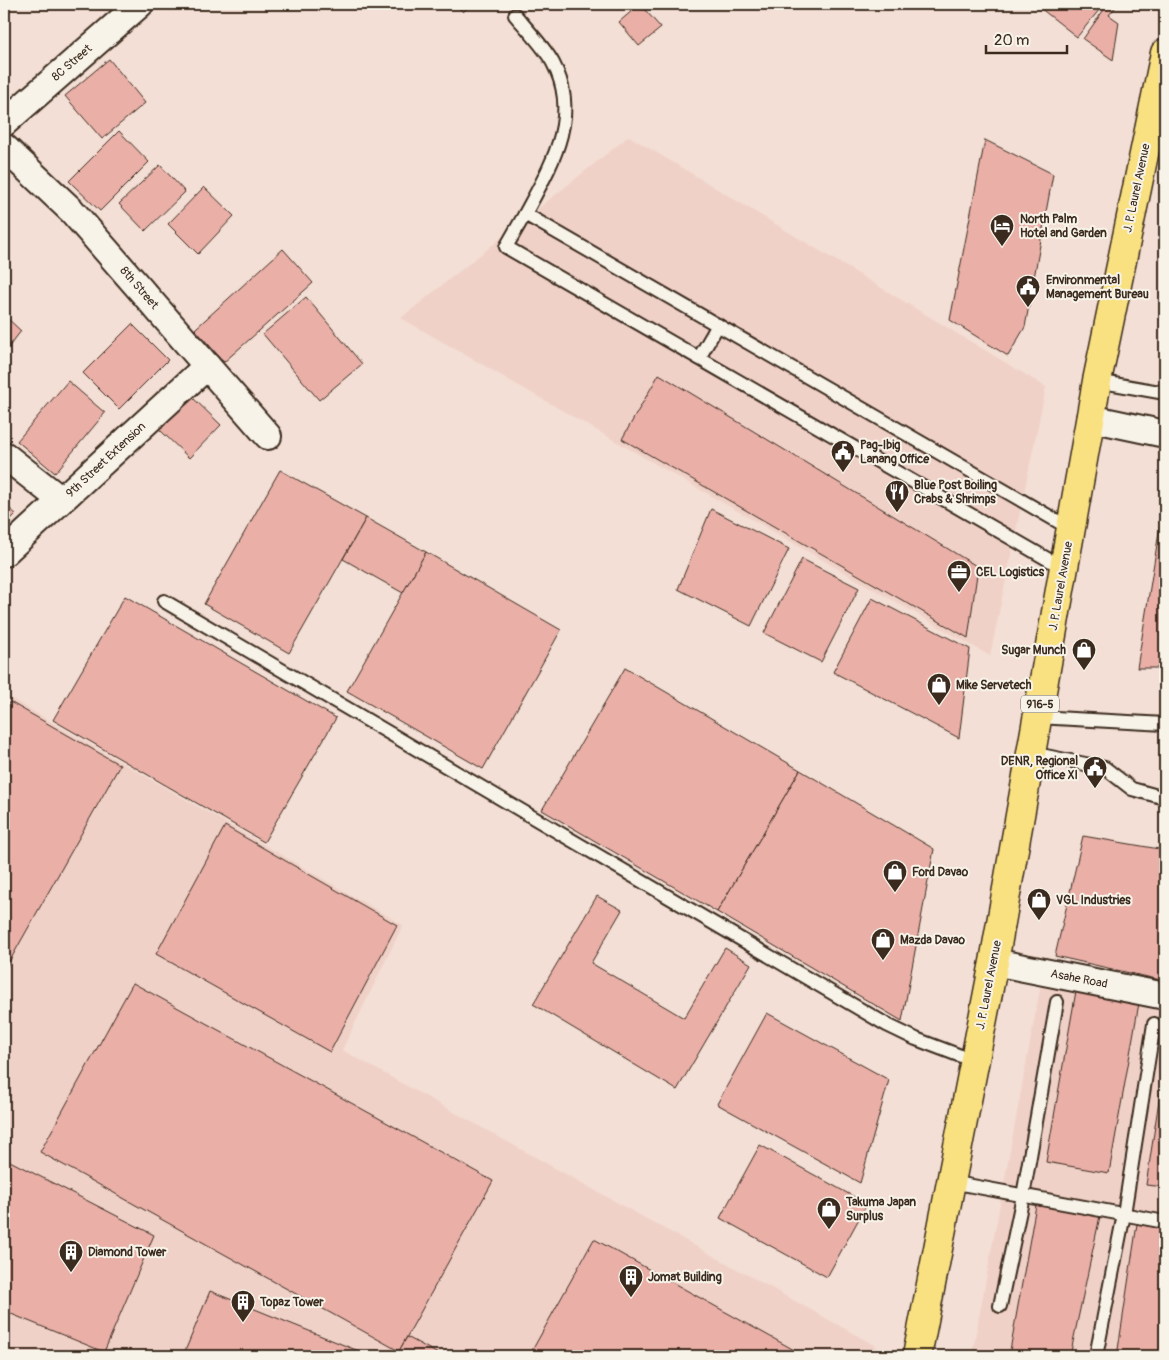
<svg xmlns="http://www.w3.org/2000/svg" width="1169" height="1360" font-family="Pangolin,sans-serif">
	<style>
		.built { fill: #f0d1c8 }
		.building { fill: #eab0a8; stroke: #3b2a1e }
		.lines { fill: none; stroke-linecap: round; stroke-linejoin: round }
		.lane-casing { stroke: #3b2a1e; stroke-width: 16 }
		.street-casing { stroke: #3b2a1e; stroke-width: 30 }
		.primary-casing { stroke: #3b2a1e; stroke-width: 31 }
		.lane { stroke: #f7f3e8; stroke-width: 12 }
		.street { stroke: #f7f3e8; stroke-width: 26 }
		.primary { stroke: #f9e181; stroke-width: 28 }
		.labels { text-anchor: middle; dominant-baseline: central; stroke-width: 4; stroke-linejoin: round; paint-order: stroke }
		.shield { fill: #f7f3e8; stroke: #73665b; stroke-width: 1 }
		.shield-label { font-size: 11px; font-weight: bold; fill: #3b2a1e }
		.street-label { font-size: 12px; fill: #3b2a1e; stroke: #f7f3e8 }
		.poi-label { font-size: 12px; font-weight: bold; fill: #3b2a1e; stroke: #f7f3e8; text-anchor: start }
	</style>
	<rect width="100%" height="100%" fill="#f3dfd5"/>
	<filter id="ink" filterUnits="userSpaceOnUse"><feTurbulence type="fractalNoise" baseFrequency=".02" numOctaves="2"/><feDisplacementMap in="SourceGraphic" scale="10" xChannelSelector="R" yChannelSelector="G"/><feConvolveMatrix kernelMatrix="1 2 1 2 8 2 1 2 1" color-interpolation-filters="sRGB"/></filter>
	<g filter="url(#ink)">
		<g class="built">
			<path d="M 629,136 L 1046,387 L 990,656 L 401,318 Z"/>
			<path d="M 10,698 L 403,925 L 342,1050 L 876,1346 L 875,1356 L 4,1356 L 4,703 Z"/>
			<path d="M 1041,984 L 1165,1008 L 1165,1356 L 974,1356 L 972,1355 Z"/>
		</g>
		<g class="building">
			<path d="M 455,4 L 472,4 L 463,12 Z"/>
			<path d="M 640,4 L 661,28 L 639,46 L 619,22 Z"/>
			<path d="M 1035,4 L 1104,4 L 1077,37 Z"/>
			<path d="M 1108,4 L 1118,4 L 1109,15 L 1119,22 L 1113,60 L 1083,39 Z"/>
			<path d="M 109,59 L 145,103 L 102,139 L 65,96 Z"/>
			<path d="M 119,131 L 149,162 L 100,211 L 69,181 Z"/>
			<path d="M 985,140 L 1053,174 L 1025,327 L 1008,356 L 950,320 Z"/>
			<path d="M 160,165 L 185,192 L 145,231 L 119,204 Z"/>
			<path d="M 204,187 L 234,216 L 198,254 L 168,224 Z"/>
			<path d="M 283,249 L 313,283 L 224,362 L 195,329 Z"/>
			<path d="M 306,297 L 362,364 L 319,400 L 263,334 Z"/>
			<path d="M 4,315 L 21,331 L 4,353 Z"/>
			<path d="M 132,324 L 168,360 L 119,409 L 83,373 Z"/>
			<path d="M 659,374 L 978,567 L 968,638 L 622,439 Z"/>
			<path d="M 68,381 L 105,413 L 55,473 L 17,441 Z"/>
			<path d="M 190,395 L 221,425 L 189,458 L 159,429 Z"/>
			<path d="M 280,470 L 366,518 L 289,653 L 204,604 Z"/>
			<path d="M 1165,495 L 1165,668 L 1137,668 Z"/>
			<path d="M 4,504 L 16,514 L 4,526 Z"/>
			<path d="M 711,509 L 789,549 L 751,626 L 678,589 Z"/>
			<path d="M 366,518 L 426,552 L 403,593 L 343,559 Z"/>
			<path d="M 426,552 L 561,630 L 483,769 L 347,691 Z"/>
			<path d="M 802,559 L 859,588 L 821,662 L 764,633 Z"/>
			<path d="M 125,596 L 336,718 L 264,842 L 53,720 Z"/>
			<path d="M 872,598 L 970,649 L 959,738 L 833,672 Z"/>
			<path d="M 625,668 L 800,770 L 717,912 L 542,810 Z"/>
			<path d="M 10,702 L 120,765 L 4,971 L 4,708 Z"/>
			<path d="M 800,770 L 934,849 L 902,1021 L 717,912 Z"/>
			<path d="M 225,826 L 397,925 L 330,1052 L 156,954 Z"/>
			<path d="M 1083,836 L 1165,850 L 1165,981 L 1055,956 Z"/>
			<path d="M 597,896 L 622,910 L 591,963 L 684,1018 L 725,948 L 751,964 L 677,1090 L 533,1004 Z"/>
			<path d="M 133,983 L 493,1181 L 399,1351 L 40,1152 Z"/>
			<path d="M 1076,991 L 1139,1003 L 1109,1173 L 1046,1162 Z"/>
			<path d="M 767,1013 L 889,1080 L 860,1183 L 717,1104 Z"/>
			<path d="M 1165,1061 L 1165,1187 L 1146,1185 Z"/>
			<path d="M 760,1145 L 867,1204 L 827,1277 L 720,1218 Z"/>
			<path d="M 4,1158 L 154,1235 L 104,1352 L 4,1311 Z"/>
			<path d="M 1036,1205 L 1100,1216 L 1070,1356 L 1009,1356 Z"/>
			<path d="M 1137,1224 L 1165,1229 L 1165,1356 L 1117,1356 Z"/>
			<path d="M 594,1239 L 805,1356 L 529,1356 Z"/>
			<path d="M 210,1291 L 371,1356 L 183,1356 Z"/>
			<path d="M 407,1337 L 442,1356 L 410,1356 L 399,1351 Z"/>
		</g>
		<g class="lines">
			<defs>
				<g id="lane">
					<path d="M 515,15 C 527,29 545,48 553,63 C 582,117 550,167 525,214"/>
					<path d="M 699,358 L 718,325"/>
					<path d="M 1097,381 L 1165,393"/>
					<path d="M 1063,568 L 506,247 L 525,214 L 1071,529"/>
					<path d="M 164,601 L 887,1025 L 916,1039 L 974,1061"/>
					<path d="M 1037,717 L 1165,724"/>
					<path d="M 1031,753 L 1105,768 L 1132,789 L 1165,798"/>
					<path d="M 951,1182 L 1165,1222"/>
					<path d="M 1000,1306 L 1023,1196 L 1057,1002"/>
					<path d="M 1096,1356 L 1124,1214 L 1154,1024"/>
				</g>
				<g id="street">
					<path d="M 4,123 L 140,4"/>
					<path d="M 4,147 L 72,211 L 268,436"/>
					<path d="M 1090,418 L 1165,434"/>
					<path d="M 4,455 L 61,500"/>
					<path d="M 4,553 L 207,366"/>
					<path d="M 994,962 L 1165,996"/>
				</g>
				<path id="primary" d="M 917,1356 L 994,962 L 1097,381 L 1165,53"/>
			</defs>
			<use href="#lane" class="lane-casing"/>
			<use href="#street" class="street-casing"/>
			<use href="#primary" class="primary-casing"/>
			<use href="#lane" class="lane"/>
			<use href="#street" class="street"/>
			<use href="#primary" class="primary"/>
		</g>
	</g>
	<defs>
		<symbol id="hotel-pin" viewBox="-11 -11 22 30"><path d="M0 17L-7.5 6A9.5 9.5 0 1 1 7.5 6Z" fill="#3b2a1e" stroke="#f7f3e8"/><path d="M-6-4.5h1.5V1H6V5H4.5V3h-9V5H-6ZM-4 0a1.8 1.8 0 1 1 3.6 0ZM.5 0V-2.5h3Q6-2.5 6 0Z" fill="#fff"/></symbol>
		<symbol id="civic-pin" viewBox="-11 -11 22 30"><path d="M0 17L-7.5 6A9.5 9.5 0 1 1 7.5 6Z" fill="#3b2a1e" stroke="#f7f3e8"/><path d="M-.6-6.5H3V-4.5H.6V-3L4-1V1h2V6H-6V1h2V-1L-.6-3ZM-1.2 2.5V6h2.4V2.5Z" fill="#fff"/></symbol>
		<symbol id="restaurant-pin" viewBox="-11 -11 22 30"><path d="M0 17L-7.5 6A9.5 9.5 0 1 1 7.5 6Z" fill="#3b2a1e" stroke="#f7f3e8"/><path d="M-5-6h1v4h1v-4h1v4h1v-4h1v5L-1.5 .5V6h-2V.5L-5-1ZM5-6V6H3V1.5H1.5Q1.5-4 5-6Z" fill="#fff"/></symbol>
		<symbol id="office-pin" viewBox="-11 -11 22 30"><path d="M0 17L-7.5 6A9.5 9.5 0 1 1 7.5 6Z" fill="#3b2a1e" stroke="#f7f3e8"/><path d="M-6-3h4V-5.5h4V-3h4V5H-6ZM-1-4.5V-3h2v-1.5ZM-6 0V1H6V0Z" fill="#fff"/></symbol>
		<symbol id="shop-pin" viewBox="-11 -11 22 30"><path d="M0 17L-7.5 6A9.5 9.5 0 1 1 7.5 6Z" fill="#3b2a1e" stroke="#f7f3e8"/><path d="M-5-2.5h2.3a2.7 3.5 0 0 1 5.4 0H5L5.5 6h-11ZM-1.5-2.5h3a1.5 2.3 0 0 0-3 0Z" fill="#fff"/></symbol>
		<symbol id="building-pin" viewBox="-11 -11 22 30"><path d="M0 17L-7.5 6A9.5 9.5 0 1 1 7.5 6Z" fill="#3b2a1e" stroke="#f7f3e8"/><path d="M-4-6H4V6H1V3H-1V6H-4ZM-2.5-4.3h1.7v1.8h-1.7ZM.8-4.3h1.7v1.8H.8ZM-2.5-1h1.7V.8h-1.7ZM.8-1h1.7V.8H.8Z" fill="#fff"/></symbol>
	</defs>
	<g fill-rule="evenodd">
		<use href="#hotel-pin" x="988" y="212" width="28" height="38"/>
		<use href="#civic-pin" x="1014" y="273" width="28" height="38"/>
		<use href="#civic-pin" x="829" y="438" width="28" height="38"/>
		<use href="#restaurant-pin" x="883" y="478" width="28" height="38"/>
		<use href="#office-pin" x="945" y="558" width="28" height="38"/>
		<use href="#shop-pin" x="1070" y="636" width="28" height="38"/>
		<use href="#shop-pin" x="925" y="671" width="28" height="38"/>
		<use href="#civic-pin" x="1081" y="754" width="28" height="38"/>
		<use href="#shop-pin" x="881" y="858" width="28" height="38"/>
		<use href="#shop-pin" x="1025" y="886" width="28" height="38"/>
		<use href="#shop-pin" x="869" y="926" width="28" height="38"/>
		<use href="#shop-pin" x="815" y="1195" width="28" height="38"/>
		<use href="#building-pin" x="57" y="1238" width="28" height="38"/>
		<use href="#building-pin" x="617" y="1263" width="28" height="38"/>
		<use href="#building-pin" x="229" y="1288" width="28" height="38"/>
	</g>
	<g class="labels">
		<rect class="shield" x="1021" y="695.5" width="38" height="17" rx="4"/>
		<g class="shield-label">
			<text x="1040" y="704">916-5</text>
		</g>
		<g class="street-label">
			<text transform="translate(72 63) rotate(-41)">8C Street</text>
			<text transform="translate(1137 188) rotate(-78)">J. P. Laurel Avenue</text>
			<text transform="translate(139 288) rotate(49)">8th Street</text>
			<text transform="translate(106 460) rotate(-43)">9th Street Extension</text>
			<text transform="translate(1061 586) rotate(-80)">J. P. Laurel Avenue</text>
			<text transform="translate(1079 979) rotate(11)">Asahe Road</text>
			<text transform="translate(989 985) rotate(-79)">J. P. Laurel Avenue</text>
		</g>
		<g class="poi-label">
			<text x="1020" y="219">North Palm<tspan x="1020" dy="14">Hotel and Garden</tspan></text>
			<text x="1046" y="280">Environmental<tspan x="1046" dy="14">Management Bureau</tspan></text>
			<text x="860" y="445">Pag-Ibig<tspan x="860" dy="14">Lanang Office</tspan></text>
			<text x="914" y="485">Blue Post Boiling<tspan x="914" dy="14">Crabs &amp; Shrimps</tspan></text>
			<text x="976" y="572">CEL Logistics</text>
			<text x="1066" y="650" text-anchor="end">Sugar Munch</text>
			<text x="956" y="685">Mike Servetech</text>
			<text x="1078" y="761" text-anchor="end">DENR, Regional<tspan x="1078" dy="14">Office XI</tspan></text>
			<text x="912" y="872">Ford Davao</text>
			<text x="1056" y="900">VGL Industries</text>
			<text x="900" y="940">Mazda Davao</text>
			<text x="846" y="1202">Takuma Japan<tspan x="846" dy="14">Surplus</tspan></text>
			<text x="88" y="1252">Diamond Tower</text>
			<text x="648" y="1277">Jomat Building</text>
			<text x="260" y="1302">Topaz Tower</text>
		</g>
	</g>
	<rect width="1169" height="1360" fill="none" stroke="#f7f3e8" stroke-width="20"/>
	<rect x="10" y="10" width="1149" height="1340" fill="none" stroke="#3b2a1e" stroke-width="2" filter="url(#ink)"/>
	<path d="M986 45v8h81v-8" fill="none" stroke="#3b2a1e" stroke-width="2.5"/>
	<text x="994" y="45" font-size="15" fill="#3b2a1e" stroke="#f7f3e8" stroke-width="4" paint-order="stroke">20 m</text>
</svg>
